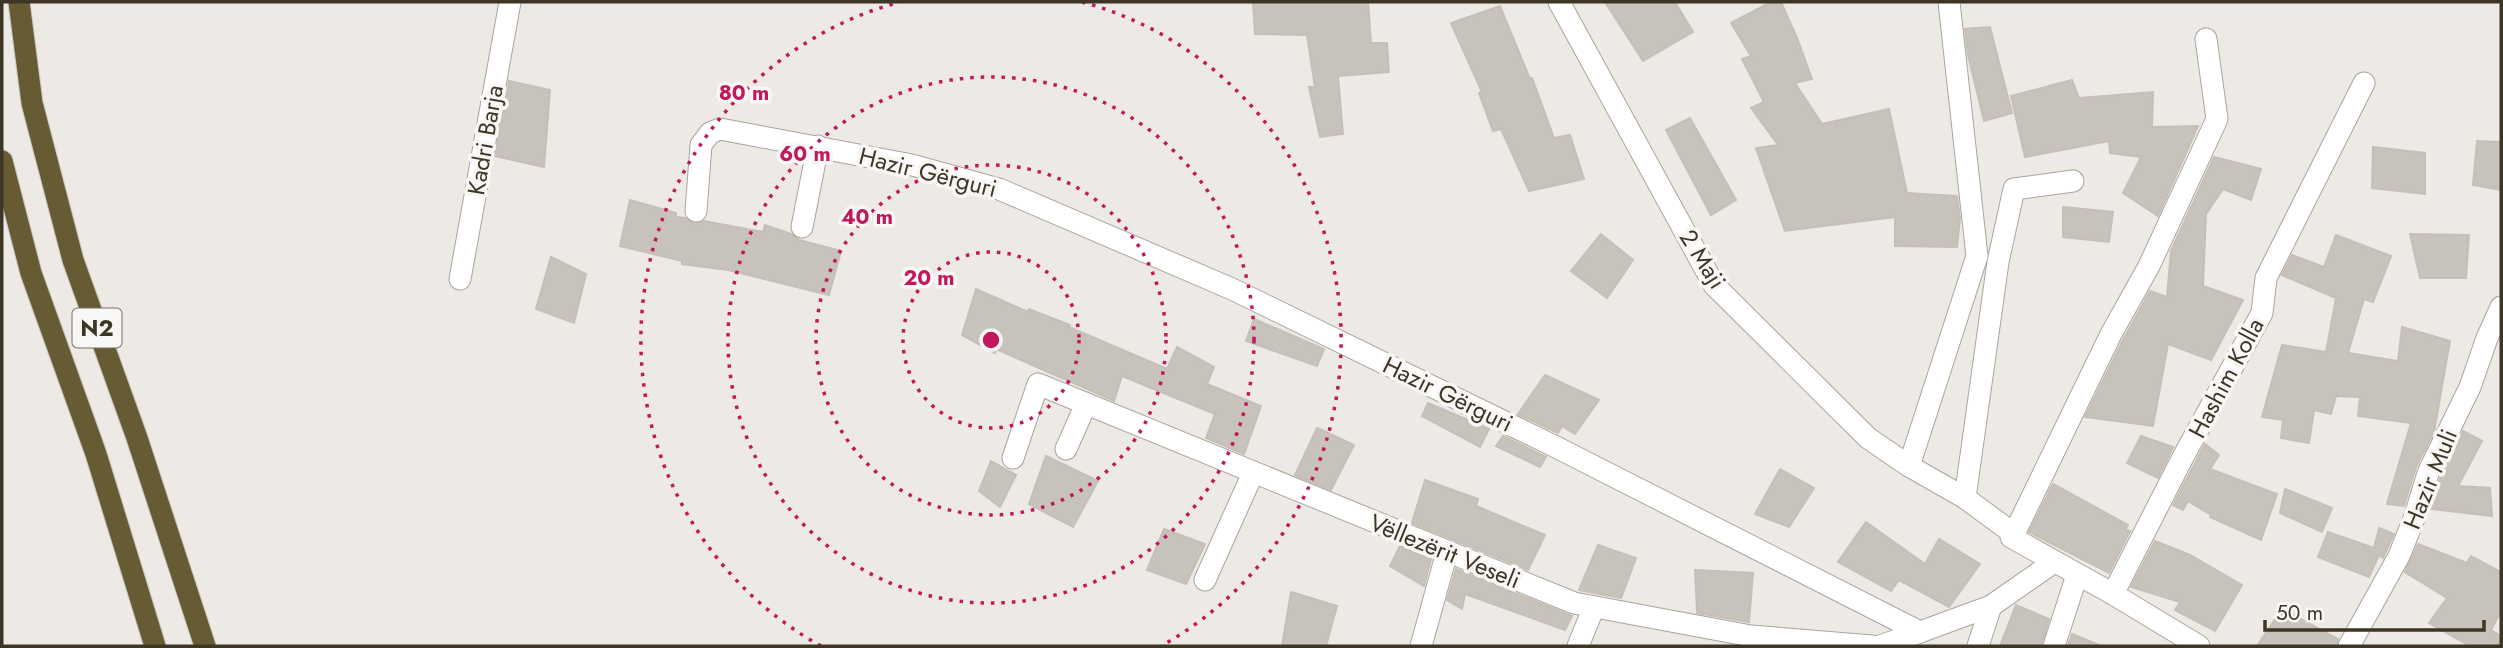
<svg xmlns="http://www.w3.org/2000/svg" width="2503" height="648" font-family="Jost,sans-serif">
	<style>
		.building { fill: #c7c2ba; stroke: #c6bfb7; stroke-width: 2 }
		.lines { fill: none; stroke-linecap: round; stroke-linejoin: round }
		.street-casing { stroke: #aaa59c; stroke-width: 23 }
		.secondary-casing { stroke: #ada598; stroke-width: 23 }
		.highway-casing { stroke: #c9c7c2; stroke-width: 23 }
		.street { stroke: #fff; stroke-width: 21 }
		.secondary { stroke: #fff; stroke-width: 21 }
		.highway { stroke: #675b33; stroke-width: 21 }
		.ring { fill: none; stroke: #c2185b; stroke-width: 3.5; stroke-dasharray: 3.5 7 }
		.labels { text-anchor: middle; dominant-baseline: central; stroke-width: 7; stroke-linejoin: round; paint-order: stroke }
		.shield { fill: #f9f7f5; stroke: #757063; stroke-width: 2 }
		.shield-label { font-size: 23px; font-weight: bold; fill: #3d3625 }
		.street-label { font-size: 24px; fill: #3d3625; stroke: #f9f7f5 }
		.centre { fill: #c2185b; stroke: #f9f7f5; stroke-width: 3.5 }
		.ring-label { font-size: 21px; text-anchor: middle; font-weight: bold; fill: #c2185b; stroke: #f9f7f5; stroke-width: 7; stroke-linejoin: round; paint-order: stroke }
	</style>
	<rect width="100%" height="100%" fill="#ede9e5"/>
	<g class="building">
		<path d="M 1253,2 L 1368,2 L 1371,43 L 1387,43 L 1389,72 L 1338,76 L 1343,134 L 1320,137 L 1309,87 L 1315,87 L 1307,35 L 1255,34 Z"/>
		<path d="M 1605,2 L 1675,2 L 1693,32 L 1643,61 Z"/>
		<path d="M 1771,2 L 1781,2 L 1797,38 L 1812,79 L 1795,83 L 1822,124 L 1889,109 L 1907,193 L 1957,196 L 1960,218 L 1957,247 L 1895,246 L 1895,217 L 1785,231 L 1756,148 L 1778,145 L 1751,108 L 1764,102 L 1742,59 L 1751,56 L 1731,23 Z"/>
		<path d="M 1500,6 L 1530,79 L 1532,78 L 1554,138 L 1570,135 L 1584,179 L 1529,191 L 1501,129 L 1493,131 L 1479,93 L 1482,92 L 1451,23 Z"/>
		<path d="M 1990,27 L 2012,113 L 1984,121 L 1968,55 L 1965,29 Z"/>
		<path d="M 2072,80 L 2079,98 L 2153,92 L 2152,127 L 2198,126 L 2158,216 L 2123,193 L 2141,157 L 2110,153 L 2109,141 L 2025,157 L 2011,96 Z"/>
		<path d="M 509,81 L 550,90 L 544,167 L 495,156 Z"/>
		<path d="M 1690,118 L 1736,200 L 1711,215 L 1666,130 Z"/>
		<path d="M 2477,141 L 2501,142 L 2501,190 L 2473,185 Z"/>
		<path d="M 2373,147 L 2425,153 L 2425,194 L 2372,188 Z"/>
		<path d="M 2214,157 L 2261,169 L 2251,200 L 2223,189 L 2206,214 L 2203,286 L 2243,300 L 2211,360 L 2168,344 L 2153,426 L 2085,417 L 2123,340 L 2150,291 L 2167,297 L 2171,251 Z"/>
		<path d="M 630,200 L 676,213 L 676,217 L 685,218 L 694,224 L 704,221 L 763,232 L 765,225 L 791,234 L 799,240 L 841,251 L 829,295 L 728,270 L 682,264 L 682,261 L 620,246 Z"/>
		<path d="M 2063,207 L 2113,212 L 2109,242 L 2063,237 Z"/>
		<path d="M 1601,234 L 1633,260 L 1607,298 L 1571,271 Z"/>
		<path d="M 2410,234 L 2469,235 L 2466,278 L 2420,278 Z"/>
		<path d="M 2336,235 L 2391,256 L 2373,302 L 2364,299 L 2348,353 L 2398,361 L 2402,327 L 2450,341 L 2434,432 L 2416,467 L 2404,506 L 2387,504 L 2411,423 L 2358,416 L 2360,397 L 2336,396 L 2331,414 L 2314,410 L 2309,443 L 2281,438 L 2283,420 L 2262,417 L 2282,345 L 2326,352 L 2336,298 L 2282,275 L 2292,255 L 2324,267 Z"/>
		<path d="M 551,257 L 586,274 L 574,323 L 536,309 Z"/>
		<path d="M 976,289 L 1028,312 L 1029,309 L 1070,325 L 1069,327 L 1167,369 L 1177,347 L 1214,367 L 1207,384 L 1261,406 L 1244,454 L 1206,438 L 1215,414 L 1122,376 L 1114,401 L 996,349 L 995,353 L 962,335 Z"/>
		<path d="M 1254,319 L 1324,349 L 1317,366 L 1246,341 Z"/>
		<path d="M 1545,375 L 1599,400 L 1575,434 L 1562,426 L 1558,433 L 1518,414 Z"/>
		<path d="M 1428,403 L 1489,429 L 1480,447 L 1422,416 Z"/>
		<path d="M 1317,428 L 1354,445 L 1331,490 L 1295,475 Z"/>
		<path d="M 2463,431 L 2482,441 L 2458,486 L 2490,488 L 2492,516 L 2431,509 L 2440,478 Z"/>
		<path d="M 1503,436 L 1546,457 L 1540,467 L 1496,446 Z"/>
		<path d="M 2141,436 L 2173,447 L 2158,478 L 2127,463 Z"/>
		<path d="M 2205,444 L 2219,455 L 2210,469 L 2277,494 L 2261,540 L 2210,517 L 2211,515 L 2188,501 L 2183,510 L 2173,505 Z"/>
		<path d="M 1046,456 L 1098,481 L 1073,527 L 1029,504 Z"/>
		<path d="M 991,461 L 1016,475 L 1000,507 L 979,491 Z"/>
		<path d="M 1780,469 L 1814,488 L 1789,527 L 1755,514 Z"/>
		<path d="M 1425,480 L 1478,499 L 1476,506 L 1545,535 L 1528,570 L 1412,523 Z"/>
		<path d="M 2053,484 L 2128,525 L 2125,529 L 2130,531 L 2109,573 L 2029,532 Z"/>
		<path d="M 2285,489 L 2332,508 L 2322,532 L 2280,513 Z"/>
		<path d="M 1866,522 L 1925,564 L 1939,539 L 1980,564 L 1949,607 L 1899,580 L 1891,591 L 1838,562 Z"/>
		<path d="M 2379,528 L 2394,534 L 2383,558 L 2379,555 L 2369,577 L 2318,557 L 2328,532 L 2374,548 Z"/>
		<path d="M 1164,529 L 1205,544 L 1186,584 L 1147,570 Z"/>
		<path d="M 2155,541 L 2190,555 L 2242,585 L 2215,631 L 2175,610 L 2180,602 L 2131,587 Z"/>
		<path d="M 2418,544 L 2467,563 L 2471,556 L 2501,572 L 2501,611 L 2491,630 L 2501,636 L 2501,646 L 2470,646 L 2429,623 L 2447,598 L 2405,572 Z"/>
		<path d="M 1598,545 L 1636,558 L 1621,598 L 1579,590 Z"/>
		<path d="M 1400,546 L 1431,559 L 1424,586 L 1390,566 Z"/>
		<path d="M 1456,569 L 1569,615 L 1572,616 L 1565,630 L 1465,594 L 1462,609 L 1447,600 Z"/>
		<path d="M 1695,570 L 1753,573 L 1749,622 L 1697,613 Z"/>
		<path d="M 1291,592 L 1337,606 L 1326,646 L 1282,646 Z"/>
		<path d="M 2016,605 L 2049,619 L 2041,646 L 2000,646 Z"/>
		<path d="M 2282,609 L 2338,639 L 2336,646 L 2257,646 Z"/>
		<path d="M 2072,634 L 2099,645 L 2099,646 L 2068,646 Z"/>
	</g>
	<g class="lines">
		<defs>
			<g id="street">
				<path d="M 696,211 L 701,145 L 710,133 L 720,129 L 912,165 L 999,189 L 1232,289 L 1558,448 L 1920,632 L 1991,606 L 2054,562"/>
				<path d="M 802,227 L 818,146"/>
				<path d="M 460,279 L 510,2"/>
				<path d="M 1066,449 L 1086,404"/>
				<path d="M 1013,458 L 1038,384 L 1574,603 L 1751,636 L 1872,646"/>
				<path d="M 1909,466 L 1977,256 L 1949,2"/>
				<path d="M 1965,498 L 1998,262 L 2014,189 L 2073,181"/>
				<path d="M 2014,534 L 2111,334 L 2149,266 L 2217,119 L 2206,39"/>
				<path d="M 1205,580 L 1253,473"/>
				<path d="M 2113,594 L 2183,457 L 2262,313 L 2266,278 L 2364,83"/>
				<path d="M 1421,646 L 1447,552"/>
				<path d="M 1578,646 L 1594,607"/>
				<path d="M 1880,646 L 1920,632"/>
				<path d="M 1978,646 L 1991,606"/>
				<path d="M 2054,646 L 2077,575"/>
				<path d="M 2349,646 L 2399,556 L 2415,516 L 2428,473 L 2470,387 L 2487,338 L 2501,307"/>
			</g>
			<path id="secondary" d="M 1559,2 L 1714,285 L 1868,438 L 1909,466 L 1965,498 L 2014,534 L 2011,537 L 2113,594 L 2199,646"/>
			<g id="highway">
				<path d="M 19,2 L 32,103 L 73,260 L 137,438 L 205,646"/>
				<path d="M 2,161 L 31,273 L 96,454 L 155,646"/>
			</g>
		</defs>
		<use href="#street" class="street-casing"/>
		<use href="#secondary" class="secondary-casing"/>
		<use href="#highway" class="highway-casing"/>
		<use href="#street" class="street"/>
		<use href="#secondary" class="secondary"/>
		<use href="#highway" class="highway"/>
	</g>
	<g class="ring">
		<circle cx="991" cy="340" r="88"/>
		<circle cx="991" cy="340" r="175"/>
		<circle cx="991" cy="340" r="263"/>
		<path d="M821 646A350 350 0 0 1 900 2M1082 2A350 350 0 0 1 1161 646"/>
	</g>
	<g class="labels">
		<rect class="shield" x="72.5" y="308.5" width="49" height="39" rx="5"/>
		<g class="shield-label">
			<text x="97" y="328">N2</text>
		</g>
		<g class="street-label">
			<text transform="translate(485 140) rotate(-80)">Kadri Barja</text>
			<text transform="translate(928 172) rotate(14)">Hazir Gërguri</text>
			<text transform="translate(1703 259) rotate(58)">2 Maji</text>
			<text transform="translate(2226 378) rotate(-62)">Hashim Kolla</text>
			<text transform="translate(1448 394) rotate(26)">Hazir Gërguri</text>
			<text transform="translate(2430 479) rotate(-68)">Hazir Muli</text>
			<text transform="translate(1445 551) rotate(22)">Vëllezërit Veseli</text>
		</g>
	</g>
	<circle cx="991" cy="340" r="10" class="centre"/>
	<g class="ring-label">
		<text x="744" y="100">80 m</text>
		<text x="805" y="161">60 m</text>
		<text x="867" y="224">40 m</text>
		<text x="929" y="285">20 m</text>
	</g>
	<rect width="2503" height="648" fill="none" stroke="#3d3625" stroke-width="7"/>
	<path d="M2265 620v10h219v-10" fill="none" stroke="#3d3625" stroke-width="3.5"/>
	<text x="2276" y="620" font-size="21" fill="#3d3625" stroke="#f9f7f5" stroke-width="5" paint-order="stroke">50 m</text>
</svg>
